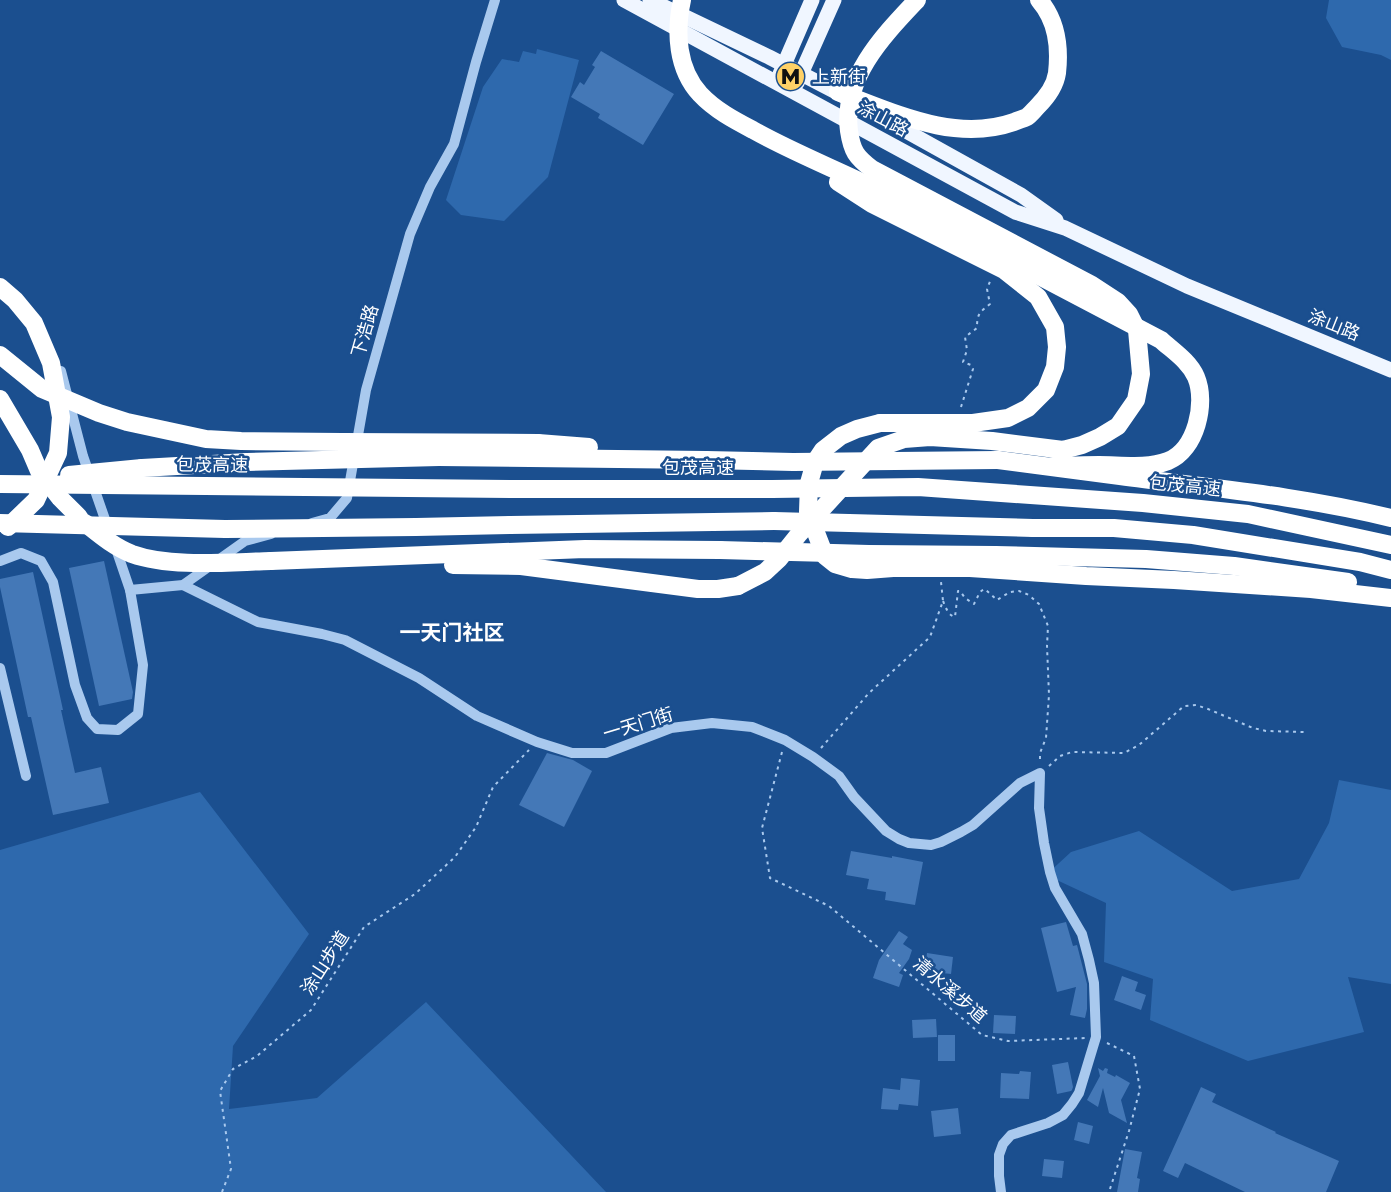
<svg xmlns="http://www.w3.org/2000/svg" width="1391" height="1192" font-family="Arial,'Noto Sans SC',sans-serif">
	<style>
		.green { fill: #2e69ad }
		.building { fill: #4478b7 }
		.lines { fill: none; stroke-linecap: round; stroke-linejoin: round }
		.path { stroke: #a9c9ee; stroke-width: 2; stroke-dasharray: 3 4.5; stroke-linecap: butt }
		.minor { stroke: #a9c9ee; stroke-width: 10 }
		.major { stroke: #f0f6ff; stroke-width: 15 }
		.highway { stroke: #fff; stroke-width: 18 }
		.highway-bridge { stroke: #fff; stroke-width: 18 }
		.labels { text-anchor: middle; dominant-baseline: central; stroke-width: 5; stroke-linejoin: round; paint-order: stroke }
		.poi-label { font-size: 18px; fill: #fff; stroke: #1b4f8f; text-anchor: start }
		.street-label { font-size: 18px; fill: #fff; stroke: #1b4f8f }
		.quarter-label { font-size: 21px; font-weight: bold; fill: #fff; stroke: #1b4f8f }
	</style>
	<rect width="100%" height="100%" fill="#1b4f8f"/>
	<g class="green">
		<path d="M 1329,0 L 1391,0 L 1391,60 L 1381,55 L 1342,47 L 1326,18 Z"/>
		<path d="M 537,49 L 579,60 L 548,177 L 504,221 L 461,215 L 446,200 L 483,87 L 502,59 L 519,62 L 523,51 L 536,54 Z"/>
		<path d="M 1339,780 L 1391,790 L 1391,984 L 1348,977 L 1364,1032 L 1248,1061 L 1150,1020 L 1153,979 L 1104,962 L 1106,903 L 1046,875 L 1071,852 L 1139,831 L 1232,891 L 1299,879 L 1329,823 Z"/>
		<path d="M 200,792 L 309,934 L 233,1046 L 229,1109 L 317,1098 L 426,1002 L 606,1192 L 0,1192 L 0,850 Z"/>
	</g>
	<g class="building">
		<path d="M 601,51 L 674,94 L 643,145 L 598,118 L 600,114 L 571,97 L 580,82 L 584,85 L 595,67 L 592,65 Z"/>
		<path d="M 104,561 L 133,692 L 132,699 L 99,706 L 69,568 Z"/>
		<path d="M 33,572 L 63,710 L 61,710 L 75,773 L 101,767 L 109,803 L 53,815 L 31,717 L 28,717 L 0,587 L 0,579 Z"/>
		<path d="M 547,753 L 573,760 L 592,771 L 564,827 L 519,805 Z"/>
		<path d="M 851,851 L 892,858 L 892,856 L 923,862 L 915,905 L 885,900 L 886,892 L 867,889 L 869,879 L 846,875 Z"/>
		<path d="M 1066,922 L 1073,946 L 1077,945 L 1087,984 L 1087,1009 L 1085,1018 L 1070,1015 L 1076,987 L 1057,992 L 1041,928 Z"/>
		<path d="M 899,931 L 908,937 L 903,944 L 912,950 L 909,959 L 899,973 L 903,975 L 899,987 L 873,978 L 879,960 Z"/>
		<path d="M 927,953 L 953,957 L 951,974 L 925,971 Z"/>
		<path d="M 1122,976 L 1138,982 L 1135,991 L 1146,995 L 1141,1010 L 1114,1000 Z"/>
		<path d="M 994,1015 L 1016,1016 L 1015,1034 L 993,1033 Z"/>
		<path d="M 936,1019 L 937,1037 L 913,1038 L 912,1020 Z"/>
		<rect x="938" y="1035" width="17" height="26"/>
		<path d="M 1068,1062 L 1073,1087 L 1072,1090 L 1071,1091 L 1057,1094 L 1052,1065 Z"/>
		<path d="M 1098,1068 L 1103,1071 L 1105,1068 L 1108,1069 L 1107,1073 L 1115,1077 L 1116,1075 L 1130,1083 L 1121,1100 L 1127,1123 L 1109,1113 L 1103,1088 L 1098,1107 L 1087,1100 L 1100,1076 Z"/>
		<path d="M 1020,1071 L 1031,1072 L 1029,1099 L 1000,1098 L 1001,1073 L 1019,1074 Z"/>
		<path d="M 901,1078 L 920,1080 L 918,1106 L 899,1104 L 898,1110 L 881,1109 L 883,1088 L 900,1090 Z"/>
		<path d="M 1201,1087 L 1216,1094 L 1212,1102 L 1276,1132 L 1275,1133 L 1339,1161 L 1326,1192 L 1245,1192 L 1185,1163 L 1178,1178 L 1163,1171 Z"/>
		<path d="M 958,1108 L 961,1134 L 934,1137 L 931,1111 Z"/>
		<path d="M 1078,1122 L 1093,1126 L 1089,1144 L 1074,1140 Z"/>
		<path d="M 1125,1149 L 1142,1152 L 1137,1178 L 1140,1179 L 1138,1192 L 1117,1192 Z"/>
		<path d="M 1044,1159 L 1064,1161 L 1062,1178 L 1042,1176 Z"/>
	</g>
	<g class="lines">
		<g class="path">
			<path d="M 961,407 L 973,369 L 971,365 L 963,362 L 967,350 L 965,337 L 977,328 C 977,314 979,313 990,304 L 987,289 L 991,279"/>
			<path d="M 943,601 C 946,608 948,615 955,617 L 958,591 L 960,591 L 965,598 L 974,604 L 980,592 L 984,589 L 986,590 L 997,600 L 1010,592 L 1019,591 L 1029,595 L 1039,604 L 1048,626 L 1047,646 L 1049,695 L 1046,738 L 1040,753 L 1040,762"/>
			<path d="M 821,748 L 869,693 L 930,637 L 943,601 L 941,582"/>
			<path d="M 782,752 L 762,828 L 770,878 L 829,906 L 982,1035 L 1008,1041 L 1085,1038"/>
			<path d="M 1049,766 L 1060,756 L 1072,752 L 1124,753 L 1139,745 L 1184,706 L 1196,705 L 1208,709 L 1253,728 L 1266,731 L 1305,732"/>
			<path d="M 1107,1043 L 1134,1056 L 1140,1089 L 1129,1131 L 1109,1192"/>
			<path d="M 222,1192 L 231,1169 L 220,1091 L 233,1069 L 257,1056 L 311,1010 L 364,927 L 415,894 L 455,857 L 476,827 L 493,787 L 529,750"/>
		</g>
		<g class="minor">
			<path d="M 61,371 L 83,456 L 108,528"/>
			<path d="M 312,523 L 330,518 L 347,498 L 366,390 L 410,234 L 430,187 L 454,144 L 476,62 L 495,0"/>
			<path d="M 0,561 L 21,553 L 41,561 L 53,582 L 75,685 L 87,718 L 97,729 L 118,730 L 138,714 L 143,665 L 130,590 L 115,546"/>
			<path d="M 183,585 L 258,622 L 322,634 L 345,640 L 419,678 L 477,716 L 537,742 L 572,753 L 606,753 L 671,728 L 712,723 L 752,727 L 785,740 L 813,757 L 839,776 L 854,797 L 886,831 L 899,839 L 909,843 L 931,845 L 941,842 L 961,832 L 973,825 L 1020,783 L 1040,773 L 1039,808 L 1044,843 L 1050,872 L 1055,888 L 1082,934 L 1089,960 L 1094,983 L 1096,1037 L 1079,1093 L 1072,1104 L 1063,1115 L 1048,1123 L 1011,1135 L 1003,1144 L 999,1155 L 999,1176 L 1001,1192"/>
			<path d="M 130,590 L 183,585 L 245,541 L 271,534"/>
			<path d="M 0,668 L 26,776"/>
		</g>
		<g class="major">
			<path d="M 624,0 L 1015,212 L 1065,228 L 1187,286 L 1391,370"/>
			<path d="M 650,0 L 769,57 L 846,97"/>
			<path d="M 780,74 L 812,0"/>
			<path d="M 797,83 L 834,0"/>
			<path d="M 870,111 L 1021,195 L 1056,220"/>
		</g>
		<g class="highway">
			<path d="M 838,92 C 893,112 954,143 1014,122 C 1018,120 1023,119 1027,117 C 1030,115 1034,110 1037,107 C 1046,98 1055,87 1057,73 C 1060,46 1057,21 1039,0"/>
			<path d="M 0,399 L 30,450 L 39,471 L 60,498 L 79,517"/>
			<path d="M 880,423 L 857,429 L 841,436 L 823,450 L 815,462 L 809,483 L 808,512 L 825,556 L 835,564 L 852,569 L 867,570 L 893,568"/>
			<path d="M 538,443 L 589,447"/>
			<path d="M 439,457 L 706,460"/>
			<path d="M 998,460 C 1039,465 1079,471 1120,476 C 1211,488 1302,496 1391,518"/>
			<path d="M 142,468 L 247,462"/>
			<path d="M 511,489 L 772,489"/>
			<path d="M 510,525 L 774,521"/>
			<path d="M 1033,528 L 1114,528 L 1193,535 L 1360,562 L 1391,570"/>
			<path d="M 995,555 L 1146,559 L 1234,566 L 1348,582"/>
			<path d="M 271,561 L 585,549 L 720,550"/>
			<path d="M 453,565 L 521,566 L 698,589 L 718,589 L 738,586"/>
			<path d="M 970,568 L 1086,576 L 1174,580 L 1311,589 L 1391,598"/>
		</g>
		<g class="highway-bridge">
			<path d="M 682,0 C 675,32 677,69 700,94 C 715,110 734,120 753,130 C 794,153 838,170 880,191 C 915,209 949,228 984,247 C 1043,278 1102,309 1161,340 C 1173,351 1189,361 1196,377 C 1207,403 1196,450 1168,461 C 1147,469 1121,465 1099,465 C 1084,465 1069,466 1053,466"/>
			<path d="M 838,182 L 872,204 L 1004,270 L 1038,297 L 1055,327 L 1057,347 L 1055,367 L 1046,390 L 1028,408 L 1008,418 L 973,423 L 880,423"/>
			<path d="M 0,287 L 15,300 L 34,323 L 51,363 L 61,417 L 58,453 L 36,500 L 8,527"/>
			<path d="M 0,355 L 42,389 L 99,413 L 127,422 L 206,439 L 241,441 L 342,442 L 538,443"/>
			<path d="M 706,460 L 793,462 L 998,460"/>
			<path d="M 247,462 L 439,457"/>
			<path d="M 69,475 L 142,468"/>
			<path d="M 0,484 L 511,489"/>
			<path d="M 772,489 L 918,487 L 1143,503 L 1248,514 L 1391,545"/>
			<path d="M 774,521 L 1033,528"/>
			<path d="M 0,523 L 225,529 L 416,527 L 510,525"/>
			<path d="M 85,523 C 100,535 114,547 132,554 C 171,568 229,562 271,561"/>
			<path d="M 720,550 L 869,554 L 995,555"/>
			<path d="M 893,568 L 970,568"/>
			<path d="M 738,586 L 765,572 L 779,559 L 799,534 L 878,448 L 904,439 L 930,437 L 992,441 L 1063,450 L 1082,445 L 1100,437 L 1118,426 L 1136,400 L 1141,374 L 1137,330 L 1129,314 L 1118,302 L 1092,285 L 872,169 C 856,157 852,151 849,131 C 842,78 883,36 917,0"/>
		</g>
	</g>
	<defs>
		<symbol id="metro-disc" viewBox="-11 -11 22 22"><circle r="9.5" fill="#ffd166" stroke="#1b4f8f"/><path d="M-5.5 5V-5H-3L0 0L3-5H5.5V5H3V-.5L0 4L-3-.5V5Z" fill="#111"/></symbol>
	</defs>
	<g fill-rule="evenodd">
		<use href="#metro-disc" x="774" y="60" width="33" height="33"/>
	</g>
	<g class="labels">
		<g class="poi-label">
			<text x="812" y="77">上新街</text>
		</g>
		<g class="street-label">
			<text transform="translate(883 119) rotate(28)">涂山路</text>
			<text transform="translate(1334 325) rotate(22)">涂山路</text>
			<text transform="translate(365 331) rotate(-74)">下浩路</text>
			<text transform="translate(212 465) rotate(1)">包茂高速</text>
			<text x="698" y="468">包茂高速</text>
			<text transform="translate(1185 486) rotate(6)">包茂高速</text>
			<text transform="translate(638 724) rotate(-17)">一天门街</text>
			<text transform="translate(325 963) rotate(-57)">涂山步道</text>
			<text transform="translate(950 990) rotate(41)">清水溪步道</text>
		</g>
		<g class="quarter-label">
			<text x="452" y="632">一天门社区</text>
		</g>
	</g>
</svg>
